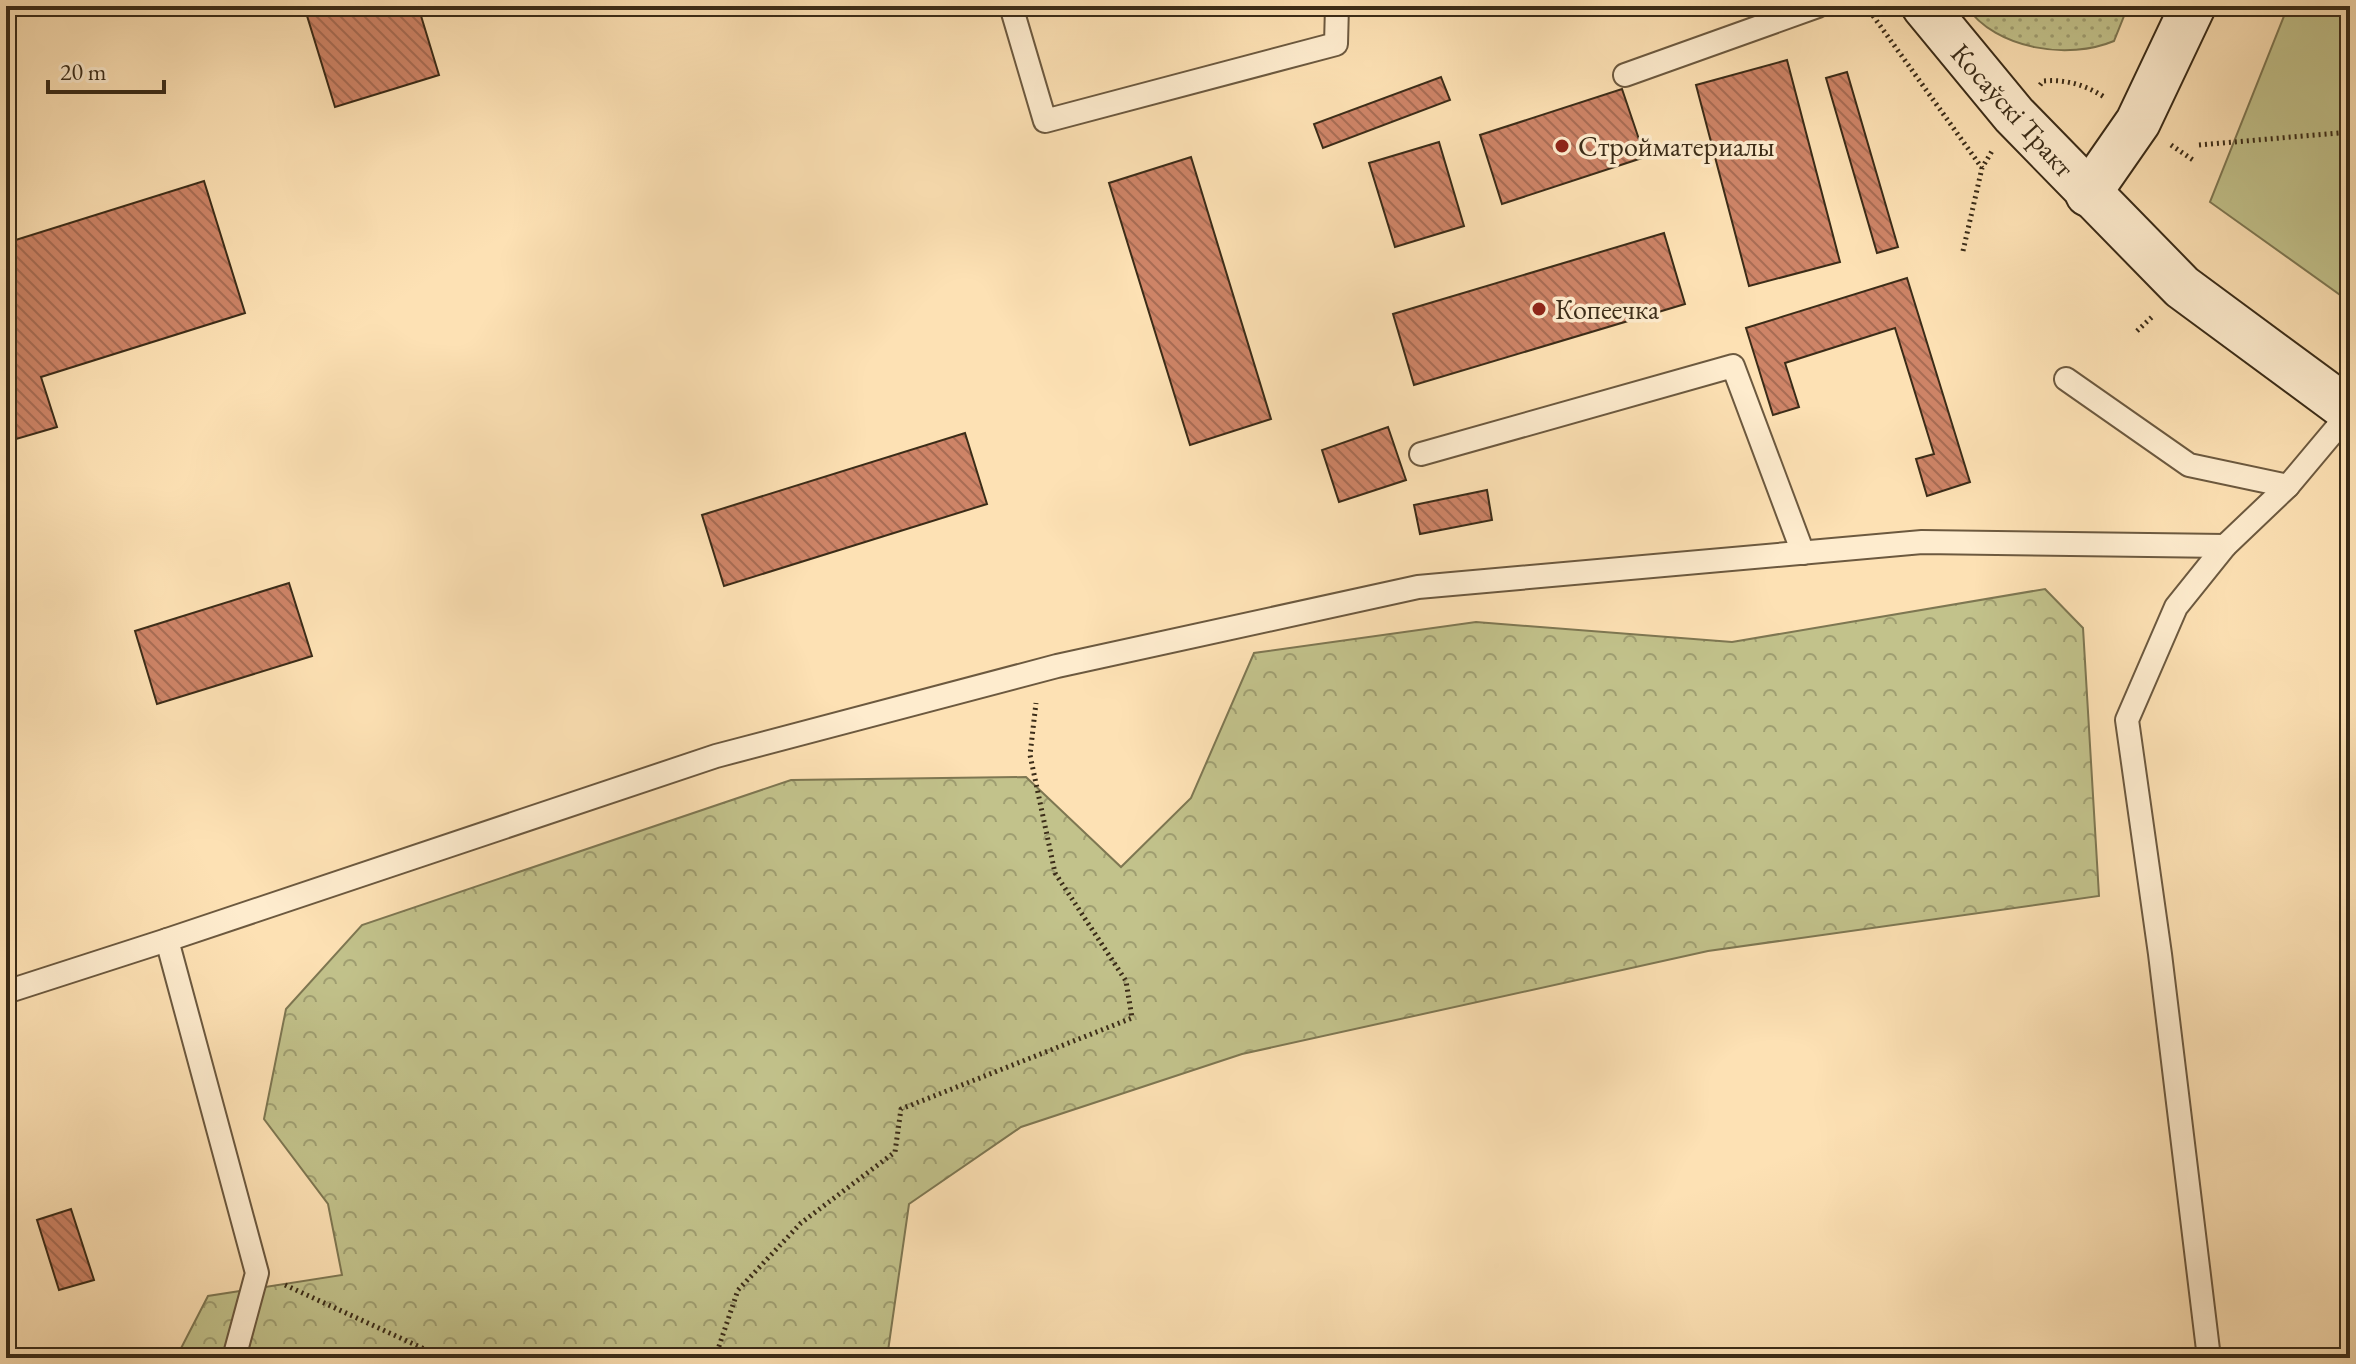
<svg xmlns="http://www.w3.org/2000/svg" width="2356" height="1364" font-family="'EB Garamond',serif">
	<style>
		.grass { fill: url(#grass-dots); stroke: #7e7752; stroke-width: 2 }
		.forest { fill: url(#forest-crowns); stroke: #7e7752; stroke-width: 2 }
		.park { fill: #c2c28b; stroke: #7e7752; stroke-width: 2 }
		.building { fill: url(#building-back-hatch); stroke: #3b2c18; stroke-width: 2 }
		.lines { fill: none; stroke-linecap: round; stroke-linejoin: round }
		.service-casing { stroke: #6c593f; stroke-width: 26 }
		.secondary-casing { stroke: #3b2c18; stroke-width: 48 }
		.path { stroke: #3b2c18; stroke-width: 5; stroke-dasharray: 2 4; stroke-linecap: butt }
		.service { stroke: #feecce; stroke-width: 22 }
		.secondary { stroke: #feecce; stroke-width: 44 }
		.poi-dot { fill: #8f2418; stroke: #feecce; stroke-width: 3 }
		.labels { text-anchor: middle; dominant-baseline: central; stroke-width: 7; stroke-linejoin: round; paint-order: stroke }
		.street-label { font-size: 28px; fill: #3b2c18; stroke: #feecce }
		.poi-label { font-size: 28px; fill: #3b2c18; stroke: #feecce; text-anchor: start }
	</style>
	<defs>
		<pattern id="grass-dots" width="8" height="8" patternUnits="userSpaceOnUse" patternTransform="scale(2)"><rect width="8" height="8" fill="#c2c28b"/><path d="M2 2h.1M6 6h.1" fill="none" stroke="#9f9e71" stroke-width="1.8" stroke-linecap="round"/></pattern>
		<pattern id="forest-crowns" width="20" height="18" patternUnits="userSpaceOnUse" patternTransform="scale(2)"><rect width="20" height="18" fill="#c2c28b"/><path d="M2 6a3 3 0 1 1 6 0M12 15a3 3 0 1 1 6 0" fill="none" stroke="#9f9e71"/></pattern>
		<pattern id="building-back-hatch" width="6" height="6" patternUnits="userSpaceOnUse" patternTransform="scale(2)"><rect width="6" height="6" fill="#ce8467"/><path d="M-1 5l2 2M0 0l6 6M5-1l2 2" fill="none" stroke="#a86c54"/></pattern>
	</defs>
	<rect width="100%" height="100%" fill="#fde1b4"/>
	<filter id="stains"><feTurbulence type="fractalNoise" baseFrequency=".0025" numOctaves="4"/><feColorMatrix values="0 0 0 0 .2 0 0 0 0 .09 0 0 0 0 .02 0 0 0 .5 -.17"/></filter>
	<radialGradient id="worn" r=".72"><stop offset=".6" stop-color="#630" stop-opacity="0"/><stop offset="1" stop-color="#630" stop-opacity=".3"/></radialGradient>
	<path class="grass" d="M 1966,6 L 2128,6 L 2114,41 C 2069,60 1996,50 1966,6 Z"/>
	<path class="forest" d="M 2045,589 L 2083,628 L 2099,896 L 1708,951 L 1242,1054 L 1021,1127 L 909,1204 L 887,1358 L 176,1358 L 208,1296 L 342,1275 L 328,1204 L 264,1119 L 286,1009 L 362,925 L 791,780 L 1026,777 L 1121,867 L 1191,798 L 1254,653 L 1476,622 L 1732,642 Z"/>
	<path class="park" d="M 2288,6 L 2350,6 L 2350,302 L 2210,202 Z"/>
	<g class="building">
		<path d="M 304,6 L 418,6 L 439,75 L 335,107 Z"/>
		<path d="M 1787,60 L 1840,262 L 1749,286 L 1696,85 Z"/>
		<path d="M 1847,72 L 1898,247 L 1877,253 L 1826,78 Z"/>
		<path d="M 1441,77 L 1450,100 L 1323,148 L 1314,124 Z"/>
		<path d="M 1622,89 L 1645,157 L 1502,204 L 1480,135 Z"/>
		<path d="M 1439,142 L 1464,226 L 1395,247 L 1369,163 Z"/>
		<path d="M 1191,157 L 1271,419 L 1190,445 L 1109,183 Z"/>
		<path d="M 204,181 L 245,313 L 41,377 L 57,427 L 6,442 L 6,243 Z"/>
		<path d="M 1664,233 L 1685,304 L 1414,385 L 1393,314 Z"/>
		<path d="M 1907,278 L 1970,482 L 1927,496 L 1916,459 L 1934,454 L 1895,328 L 1785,363 L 1799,407 L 1773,415 L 1746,328 Z"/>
		<path d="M 1388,427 L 1406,480 L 1339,502 L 1322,450 Z"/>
		<path d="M 965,433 L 987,504 L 724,586 L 702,515 Z"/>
		<path d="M 1487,490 L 1492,520 L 1420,534 L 1414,505 Z"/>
		<path d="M 289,583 L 312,656 L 157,704 L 135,631 Z"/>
		<path d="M 71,1209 L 94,1280 L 59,1290 L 37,1220 Z"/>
	</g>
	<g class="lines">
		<defs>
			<g id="service">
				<path d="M 1011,6 L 1045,121 L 1336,44 L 1337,6"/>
				<path d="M 1625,75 L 1818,6"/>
				<path d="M 2066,379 L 2189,465 L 2288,486"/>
				<path d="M 1421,454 L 1733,366 L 1803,553"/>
				<path d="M 6,992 L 167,940"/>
				<path d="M 234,1358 L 257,1273 L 167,940 L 716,756 L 1057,666 L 1418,587 L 1922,542 L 2225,546 L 2288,486 L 2350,412"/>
				<path d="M 2209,1358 L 2160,954 L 2127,720 L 2176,607 L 2225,546"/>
			</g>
			<g id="secondary">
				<path d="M 1924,6 L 2014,115 L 2182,287 L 2350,411"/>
				<path d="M 2088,194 L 2138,122 L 2193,6"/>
			</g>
		</defs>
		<use href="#service" class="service-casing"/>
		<use href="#secondary" class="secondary-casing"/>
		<g class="path">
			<path d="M 1866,6 L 1982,168"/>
			<path d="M 2040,85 L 2043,81 C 2065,79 2086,85 2104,97"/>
			<path d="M 2171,145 L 2193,160"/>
			<path d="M 2199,145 L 2350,132"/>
			<path d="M 1963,251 L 1982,168 L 1992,151"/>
			<path d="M 2137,331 L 2153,316"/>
			<path d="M 285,1285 L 444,1358"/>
			<path d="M 715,1358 L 738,1290 L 801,1223 L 895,1152 L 901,1109 L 1132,1018 L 1126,981 L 1055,873 L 1030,755 L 1036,703"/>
		</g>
		<use href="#service" class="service"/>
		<use href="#secondary" class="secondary"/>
	</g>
	<g class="poi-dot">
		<circle cx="1562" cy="146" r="8"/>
		<circle cx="1539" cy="309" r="8"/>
	</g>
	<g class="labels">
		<g class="street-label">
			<text transform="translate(2013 110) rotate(48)">Косаўскі Тракт</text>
		</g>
		<g class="poi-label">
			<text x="1578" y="146">Стройматериалы</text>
			<text x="1555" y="309">Копеечка</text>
		</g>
	</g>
	<rect width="2356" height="1364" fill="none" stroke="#fde1b4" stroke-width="32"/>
	<rect x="8" y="8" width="2340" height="1348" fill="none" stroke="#3b2c18" stroke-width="4"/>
	<rect x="16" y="16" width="2324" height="1332" fill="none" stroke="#3b2c18" stroke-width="2"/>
	<path d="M48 80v12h116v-12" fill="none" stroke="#3b2c18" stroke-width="4"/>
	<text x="60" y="80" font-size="24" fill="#3b2c18" stroke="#feecce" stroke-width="6" paint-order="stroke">20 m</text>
	<rect width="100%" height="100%" filter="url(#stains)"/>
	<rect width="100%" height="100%" fill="url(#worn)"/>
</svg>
